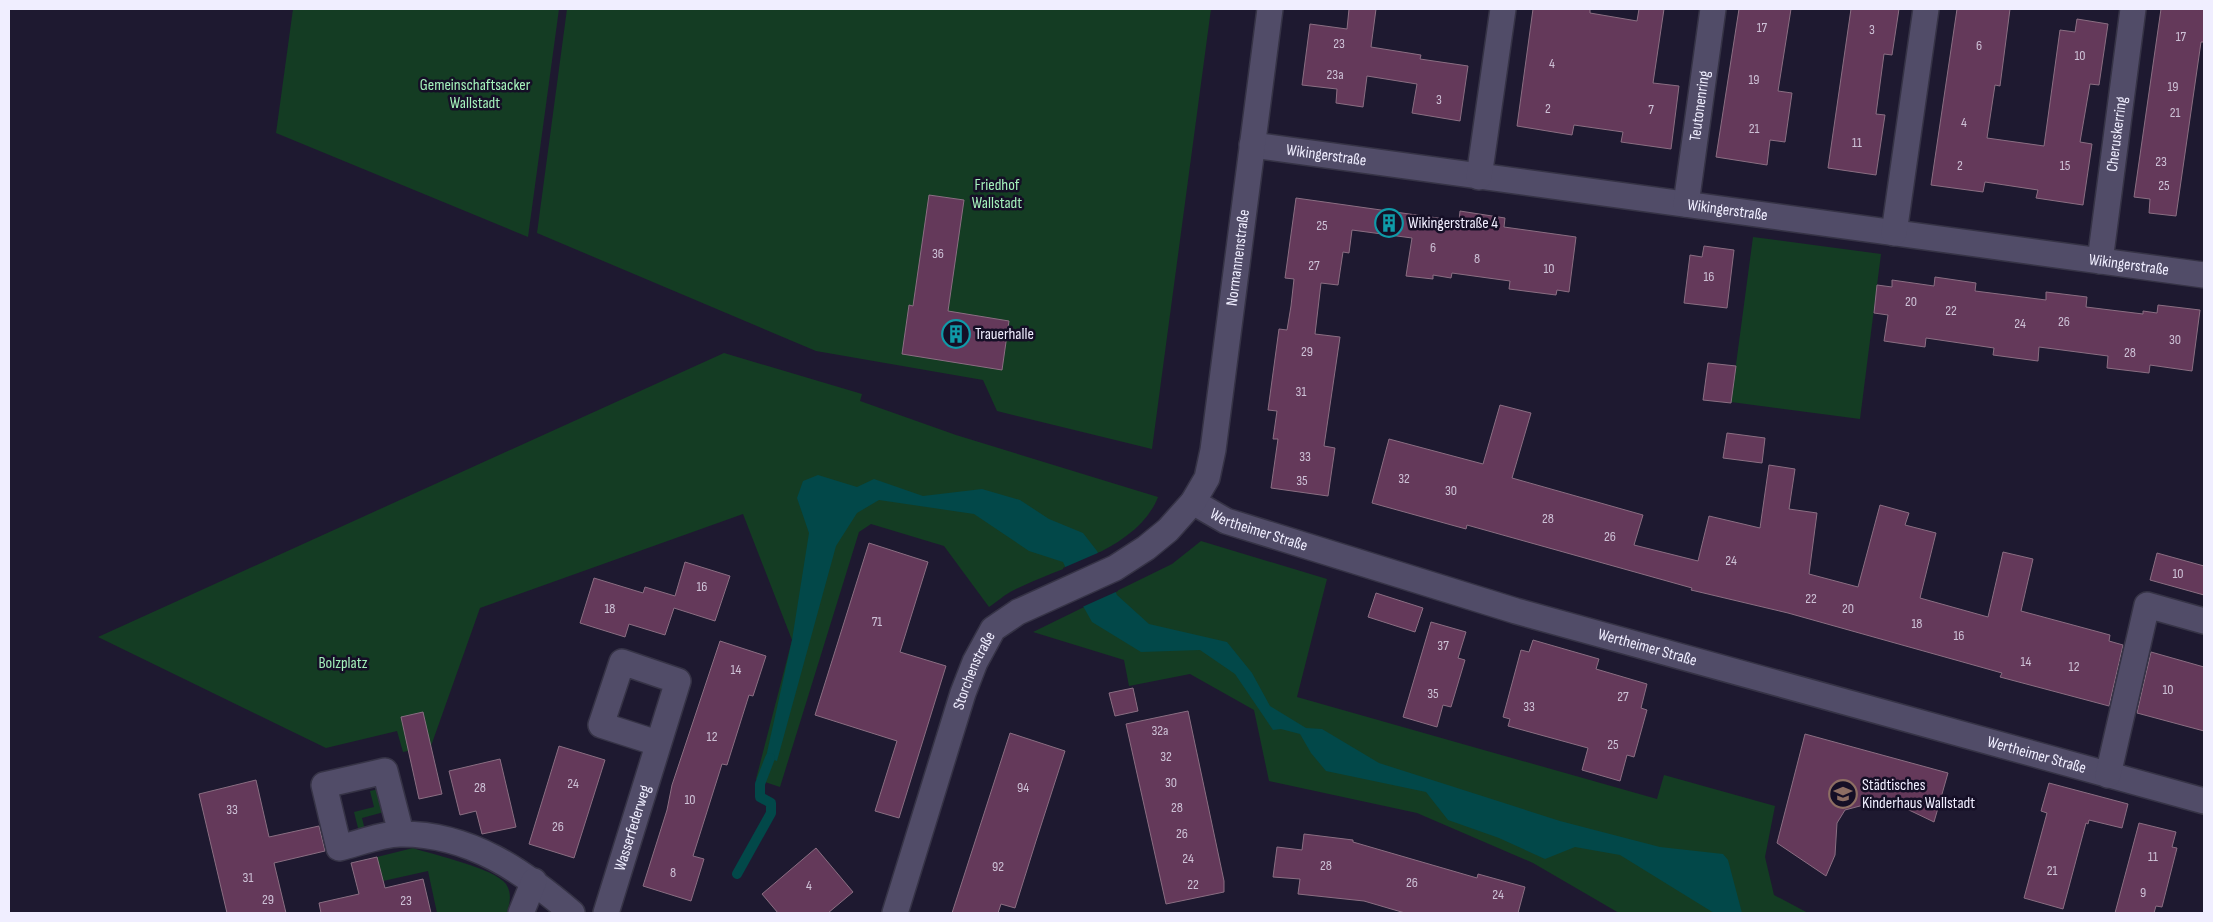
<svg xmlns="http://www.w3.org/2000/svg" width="2213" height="922" font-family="'Sofia Sans Condensed',sans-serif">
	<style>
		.green { fill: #143c23 }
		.water { fill: #024849 }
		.pier { fill: #1e1930 }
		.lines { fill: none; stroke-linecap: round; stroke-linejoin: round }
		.stream { stroke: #024849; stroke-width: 10 }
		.building { fill: #64395a; stroke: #8a6e82 }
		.street-casing { stroke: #363346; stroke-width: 28 }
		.street { stroke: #514c68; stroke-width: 25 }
		.labels { text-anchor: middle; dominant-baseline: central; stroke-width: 5; stroke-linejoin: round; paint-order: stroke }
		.number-label { font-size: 14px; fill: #cdc1d6 }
		.park-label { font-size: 16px; fill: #a4f1bb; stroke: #150f26 }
		.street-label { font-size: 16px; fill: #f0eeff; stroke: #150f26 }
		.poi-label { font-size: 16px; fill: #f0eeff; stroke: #150f26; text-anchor: start }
	</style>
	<rect width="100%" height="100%" fill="#1e1930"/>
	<g class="green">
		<path d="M 293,9 L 559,9 L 528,237 L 276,133 Z"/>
		<path d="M 567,9 L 1211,9 L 1152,449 L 997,411 L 983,380 L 816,351 L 537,233 Z"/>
		<path d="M 1753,237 L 1881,254 L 1860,419 L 1731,402 Z"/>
		<path d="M 724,353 L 862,394 L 860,401 L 956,435 L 1158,497 C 1138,549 1060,567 1014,590 C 1005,594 997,602 989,607 L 944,546 L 871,524 L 859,532 L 780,787 L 756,779 L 792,640 L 743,514 L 480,608 L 431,746 L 403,752 L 397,731 L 326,748 L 98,637 Z"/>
		<path d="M 1201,541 L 1327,579 L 1297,697 L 1657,799 L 1664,775 L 1775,806 L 1765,857 L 1774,895 L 1808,913 L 1619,913 L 1533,863 L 1417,813 L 1269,781 L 1254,710 L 1190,674 L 1129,686 L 1124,660 L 1033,632 L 1172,564 Z"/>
		<path d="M 379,789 L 384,812 L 362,818 L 365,830 L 359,832 L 354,812 L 374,807 L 370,791 Z"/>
		<path d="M 413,848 C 434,855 494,868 506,884 C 512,893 510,903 507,913 L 437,913 L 428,871 L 383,881 L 377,857 Z"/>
	</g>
	<path class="water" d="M 818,475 L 857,487 L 874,479 L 923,496 L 982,489 L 1020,500 L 1049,519 L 1083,533 L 1097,551 L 1117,595 L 1149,624 L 1227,642 L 1252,673 L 1270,706 L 1306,728 L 1322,729 L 1379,763 L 1560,821 L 1660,847 L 1723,854 L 1728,860 L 1742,913 L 1714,913 L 1620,855 L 1575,847 L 1545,859 L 1499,838 L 1448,820 L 1426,792 L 1326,771 L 1311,753 L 1300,734 L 1281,729 L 1273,730 L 1235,674 L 1200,650 L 1141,652 L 1092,622 L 1083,606 L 1063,562 L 1029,551 L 974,514 L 879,500 L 857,513 L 836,546 L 777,761 L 766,757 L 792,640 L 809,533 L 797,498 L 803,481 Z"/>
	<path class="pier" d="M 1100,552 L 1118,591 L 1080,608 L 1063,568 Z"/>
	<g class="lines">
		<path class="stream" d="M 737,874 L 771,813 L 771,803 L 760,797 L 760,784 L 770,758"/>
	</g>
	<g class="building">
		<path d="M 1349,9 L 1376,9 L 1371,47 L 1421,55 L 1420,59 L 1468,66 L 1460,121 L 1412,113 L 1417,84 L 1367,76 L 1363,107 L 1336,103 L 1337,89 L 1302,85 L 1310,24 L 1347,29 Z"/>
		<path d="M 1533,9 L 1590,9 L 1590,13 L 1637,21 L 1639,9 L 1664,9 L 1653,83 L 1679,86 L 1671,149 L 1621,142 L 1623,132 L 1574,125 L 1572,135 L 1517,126 Z"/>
		<path d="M 1739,9 L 1791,9 L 1778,91 L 1792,93 L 1785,142 L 1770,140 L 1767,165 L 1716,157 Z"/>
		<path d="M 1851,9 L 1899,9 L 1892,55 L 1884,54 L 1876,114 L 1885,115 L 1876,175 L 1828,168 Z"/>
		<path d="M 1957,9 L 2010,9 L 2000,86 L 1995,85 L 1987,138 L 2044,146 L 2060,30 L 2075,32 L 2077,19 L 2108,24 L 2099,85 L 2090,84 L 2080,142 L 2092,144 L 2083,205 L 2036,198 L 2038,190 L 1985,182 L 1983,192 L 1931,185 Z"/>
		<path d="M 2161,9 L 2204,9 L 2204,42 L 2201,42 L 2176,216 L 2149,213 L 2150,199 L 2134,197 Z"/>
		<path d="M 929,195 L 964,200 L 948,311 L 1009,321 L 1002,370 L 902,354 L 909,305 L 913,306 Z"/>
		<path d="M 1296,198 L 1459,221 L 1460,211 L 1505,218 L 1504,227 L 1576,237 L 1569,292 L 1557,290 L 1556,295 L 1509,289 L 1510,281 L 1452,273 L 1451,278 L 1433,275 L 1433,279 L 1406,276 L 1412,238 L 1352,230 L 1349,253 L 1343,252 L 1338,285 L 1321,283 L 1315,334 L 1340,337 L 1324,446 L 1335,448 L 1328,496 L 1271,488 L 1278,439 L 1273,439 L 1277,411 L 1268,410 L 1279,329 L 1287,330 L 1291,306 L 1294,279 L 1285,278 Z"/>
		<path d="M 1704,246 L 1734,250 L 1727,308 L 1684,303 L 1690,255 L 1702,257 Z"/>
		<path d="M 1935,277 L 1976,283 L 1975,291 L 2046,300 L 2046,292 L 2087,297 L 2086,307 L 2143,314 L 2143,311 L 2157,313 L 2158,305 L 2200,310 L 2192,371 L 2150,365 L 2149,373 L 2107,368 L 2108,356 L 2039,347 L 2038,361 L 1993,355 L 1994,348 L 1926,338 L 1925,347 L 1884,341 L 1888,315 L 1874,313 L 1877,285 L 1892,287 L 1892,280 L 1934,286 Z"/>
		<path d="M 1708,363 L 1736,366 L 1731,403 L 1703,400 Z"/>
		<path d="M 1500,405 L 1531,413 L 1512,478 L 1643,515 L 1634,545 L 1698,561 L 1709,516 L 1760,528 L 1769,465 L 1795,469 L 1789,509 L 1817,513 L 1809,574 L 1858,587 L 1880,505 L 1909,513 L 1905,525 L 1936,533 L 1920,598 L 1988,617 L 2003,552 L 2033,559 L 2021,611 L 2110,635 L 2109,641 L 2123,645 L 2109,706 L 2000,677 L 2002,673 L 1788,613 L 1691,590 L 1692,588 L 1467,525 L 1466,529 L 1372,503 L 1389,439 L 1483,464 Z"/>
		<path d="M 1727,433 L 1765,438 L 1762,463 L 1723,458 Z"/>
		<path d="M 869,543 L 928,562 L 900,652 L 946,666 L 899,818 L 875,811 L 897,741 L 815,715 Z"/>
		<path d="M 2157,553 L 2204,566 L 2204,595 L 2150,580 Z"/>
		<path d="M 685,562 L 730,576 L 715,621 L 674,608 L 665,635 L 629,624 L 625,637 L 580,623 L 594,578 L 643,593 L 645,587 L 675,596 Z"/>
		<path d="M 1376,593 L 1423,608 L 1415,632 L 1368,617 Z"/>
		<path d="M 1431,622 L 1466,632 L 1458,658 L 1465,660 L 1451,707 L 1443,705 L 1437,727 L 1403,717 Z"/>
		<path d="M 1533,640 L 1599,659 L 1596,669 L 1647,684 L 1641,708 L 1647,710 L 1634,757 L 1627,755 L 1620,781 L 1582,770 L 1588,748 L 1508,726 L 1510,719 L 1503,717 L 1521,650 L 1529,652 Z"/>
		<path d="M 720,641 L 766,656 L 753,696 L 749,695 L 727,765 L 722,764 L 693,856 L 704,859 L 691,901 L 643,886 L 667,810 L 672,785 Z"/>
		<path d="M 2151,652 L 2204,667 L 2204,731 L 2137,713 Z"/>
		<path d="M 1133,688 L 1138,711 L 1115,716 L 1109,693 Z"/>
		<path d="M 1188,711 L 1224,881 L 1224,892 L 1166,904 L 1126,724 Z"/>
		<path d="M 423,712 L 442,794 L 419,799 L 401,717 Z"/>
		<path d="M 1010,733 L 1065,751 L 1036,841 L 1015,908 L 1001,904 L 998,913 L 952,913 Z"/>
		<path d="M 1805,734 L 1948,773 L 1934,822 L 1886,799 L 1845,810 L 1837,823 L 1835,855 L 1826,876 L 1777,843 Z"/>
		<path d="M 559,746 L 605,760 L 574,858 L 529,844 Z"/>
		<path d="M 500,759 L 516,827 L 482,834 L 476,811 L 460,815 L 449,771 Z"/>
		<path d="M 256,780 L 269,837 L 319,826 L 325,851 L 274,863 L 286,913 L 227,913 L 199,794 Z"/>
		<path d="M 2049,783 L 2128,804 L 2122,828 L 2089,820 L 2088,824 L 2086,823 L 2063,909 L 2024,898 L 2047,813 L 2041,811 Z"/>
		<path d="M 2139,823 L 2176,832 L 2172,847 L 2177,848 L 2162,907 L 2156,906 L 2154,913 L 2115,913 Z"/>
		<path d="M 1304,834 L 1353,840 L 1353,842 L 1477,878 L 1478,874 L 1525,887 L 1518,913 L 1405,913 L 1364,901 L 1298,894 L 1300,879 L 1273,877 L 1277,847 L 1302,850 Z"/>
		<path d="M 816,848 L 853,892 L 828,913 L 778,913 L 762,894 Z"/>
		<path d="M 377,857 L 385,888 L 423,879 L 431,913 L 321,913 L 319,903 L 359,894 L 351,863 Z"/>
	</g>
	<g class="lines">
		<defs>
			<g id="street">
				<path id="s1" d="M 1252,145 L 2204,275"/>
				<path d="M 1479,177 L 1503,9"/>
				<path id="s2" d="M 1686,204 L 1713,9"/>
				<path d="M 1894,233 L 1926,9"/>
				<path id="s3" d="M 2100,261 L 2133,9"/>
				<path id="s4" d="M 1193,502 L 1226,521 L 1516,611 L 2204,801"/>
				<path d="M 2108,775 L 2147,605 L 2204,621"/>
				<path d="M 401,833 L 385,771 L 324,785 L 339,848 C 357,844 384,833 402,834 C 470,834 523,871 572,913"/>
				<path d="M 521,913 L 534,881"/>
				<path id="s5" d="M 606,913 L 678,681 L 622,662 L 601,725 L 657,743"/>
				<path id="s6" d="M 895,913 L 963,693 L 975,662 L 993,629 L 1018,612 L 1115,568 L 1146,548 L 1168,530 L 1193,502 L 1207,478 L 1213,450 L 1270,9"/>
			</g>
		</defs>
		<use href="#street" class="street-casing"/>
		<use href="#street" class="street"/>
	</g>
	<defs>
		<symbol id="building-ring" viewBox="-11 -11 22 22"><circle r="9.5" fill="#150f26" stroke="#0f9aa8" stroke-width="1.5"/><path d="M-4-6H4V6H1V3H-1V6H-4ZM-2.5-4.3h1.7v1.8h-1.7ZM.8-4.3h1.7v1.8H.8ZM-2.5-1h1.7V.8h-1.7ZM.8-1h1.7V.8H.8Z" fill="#0f9aa8"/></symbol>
		<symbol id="school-ring" viewBox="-11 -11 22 22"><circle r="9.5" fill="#150f26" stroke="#8d6e63" stroke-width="1.5"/><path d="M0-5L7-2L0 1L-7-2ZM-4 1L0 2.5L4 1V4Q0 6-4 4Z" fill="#8d6e63"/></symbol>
	</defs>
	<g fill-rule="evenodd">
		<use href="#building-ring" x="1373" y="207" width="32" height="32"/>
		<use href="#building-ring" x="940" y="318" width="32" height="32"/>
		<use href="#school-ring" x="1827" y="778" width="32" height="32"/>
	</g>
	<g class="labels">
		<g class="number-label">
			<text x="1762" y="27">17</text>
			<text x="1872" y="29">3</text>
			<text x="2181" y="36">17</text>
			<text x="1339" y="43">23</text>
			<text x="1979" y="45">6</text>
			<text x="2080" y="55">10</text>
			<text x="1552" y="63">4</text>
			<text x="1335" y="74">23a</text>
			<text x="1754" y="79">19</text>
			<text x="2173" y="86">19</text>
			<text x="1439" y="99">3</text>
			<text x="1548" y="108">2</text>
			<text x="1651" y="109">7</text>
			<text x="2175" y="112">21</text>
			<text x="1964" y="122">4</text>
			<text x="1754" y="128">21</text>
			<text x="1857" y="142">11</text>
			<text x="2161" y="161">23</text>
			<text x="1960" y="165">2</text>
			<text x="2065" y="165">15</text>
			<text x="2164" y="185">25</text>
			<text x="1322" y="225">25</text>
			<text x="1433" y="247">6</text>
			<text x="938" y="253">36</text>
			<text x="1477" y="258">8</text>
			<text x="1314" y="265">27</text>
			<text x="1549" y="268">10</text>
			<text x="1709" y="276">16</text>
			<text x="1911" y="301">20</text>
			<text x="1951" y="310">22</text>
			<text x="2064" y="321">26</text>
			<text x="2020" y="323">24</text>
			<text x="2175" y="339">30</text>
			<text x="1307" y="351">29</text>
			<text x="2130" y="352">28</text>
			<text x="1301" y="391">31</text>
			<text x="1305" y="456">33</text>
			<text x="1404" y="478">32</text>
			<text x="1302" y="480">35</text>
			<text x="1451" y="490">30</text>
			<text x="1548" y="518">28</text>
			<text x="1610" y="536">26</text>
			<text x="1731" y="560">24</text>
			<text x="2178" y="573">10</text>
			<text x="702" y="586">16</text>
			<text x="1811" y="598">22</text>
			<text x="610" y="608">18</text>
			<text x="1848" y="608">20</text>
			<text x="877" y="621">71</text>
			<text x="1917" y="623">18</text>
			<text x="1959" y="635">16</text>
			<text x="1443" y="645">37</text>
			<text x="2026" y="661">14</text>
			<text x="2074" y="666">12</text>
			<text x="736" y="669">14</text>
			<text x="2168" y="689">10</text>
			<text x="1433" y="693">35</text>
			<text x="1623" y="696">27</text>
			<text x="1529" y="706">33</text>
			<text x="1160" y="730">32a</text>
			<text x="712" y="736">12</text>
			<text x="1613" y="744">25</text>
			<text x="1166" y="756">32</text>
			<text x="1171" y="782">30</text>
			<text x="573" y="783">24</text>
			<text x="480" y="787">28</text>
			<text x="1023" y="787">94</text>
			<text x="690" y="799">10</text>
			<text x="1177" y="807">28</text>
			<text x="232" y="809">33</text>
			<text x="558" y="826">26</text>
			<text x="1182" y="833">26</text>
			<text x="2153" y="856">11</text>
			<text x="1188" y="858">24</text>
			<text x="1326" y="865">28</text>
			<text x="998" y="866">92</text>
			<text x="2052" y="870">21</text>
			<text x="673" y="872">8</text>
			<text x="248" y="877">31</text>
			<text x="1412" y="882">26</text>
			<text x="1193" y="884">22</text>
			<text x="809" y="885">4</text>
			<text x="2143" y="892">9</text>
			<text x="1498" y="894">24</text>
			<text x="268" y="899">29</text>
			<text x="406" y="900">23</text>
		</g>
		<g class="park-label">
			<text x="475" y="85">Gemeinschaftsacker<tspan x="475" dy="18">Wallstadt</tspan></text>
			<text x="997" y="185">Friedhof<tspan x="997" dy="18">Wallstadt</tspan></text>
			<text x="343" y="663">Bolzplatz</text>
		</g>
		<g class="street-label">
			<text stroke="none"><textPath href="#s2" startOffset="99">Teutonenring</textPath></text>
			<text stroke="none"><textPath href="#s3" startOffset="128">Cheruskerring</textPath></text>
			<text stroke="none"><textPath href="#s1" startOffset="75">Wikingerstraße</textPath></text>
			<text stroke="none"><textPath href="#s1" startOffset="480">Wikingerstraße</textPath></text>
			<text stroke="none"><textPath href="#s6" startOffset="791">Normannenstraße</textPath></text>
			<text stroke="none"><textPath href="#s1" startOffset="885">Wikingerstraße</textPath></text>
			<text stroke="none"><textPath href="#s4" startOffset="72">Wertheimer Straße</textPath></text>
			<text stroke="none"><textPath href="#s4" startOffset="478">Wertheimer Straße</textPath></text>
			<text stroke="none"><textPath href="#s6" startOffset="255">Storchenstraße</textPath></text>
			<text stroke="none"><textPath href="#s4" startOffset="882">Wertheimer Straße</textPath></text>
			<text stroke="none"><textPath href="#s5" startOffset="89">Wasserfederweg</textPath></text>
		</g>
		<g class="poi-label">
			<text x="1408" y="223">Wikingerstraße 4</text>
			<text x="975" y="334">Trauerhalle</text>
			<text x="1862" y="785">Städtisches<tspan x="1862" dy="18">Kinderhaus Wallstadt</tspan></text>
		</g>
	</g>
	<rect width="2213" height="922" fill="none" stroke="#f0eeff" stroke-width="20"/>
</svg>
